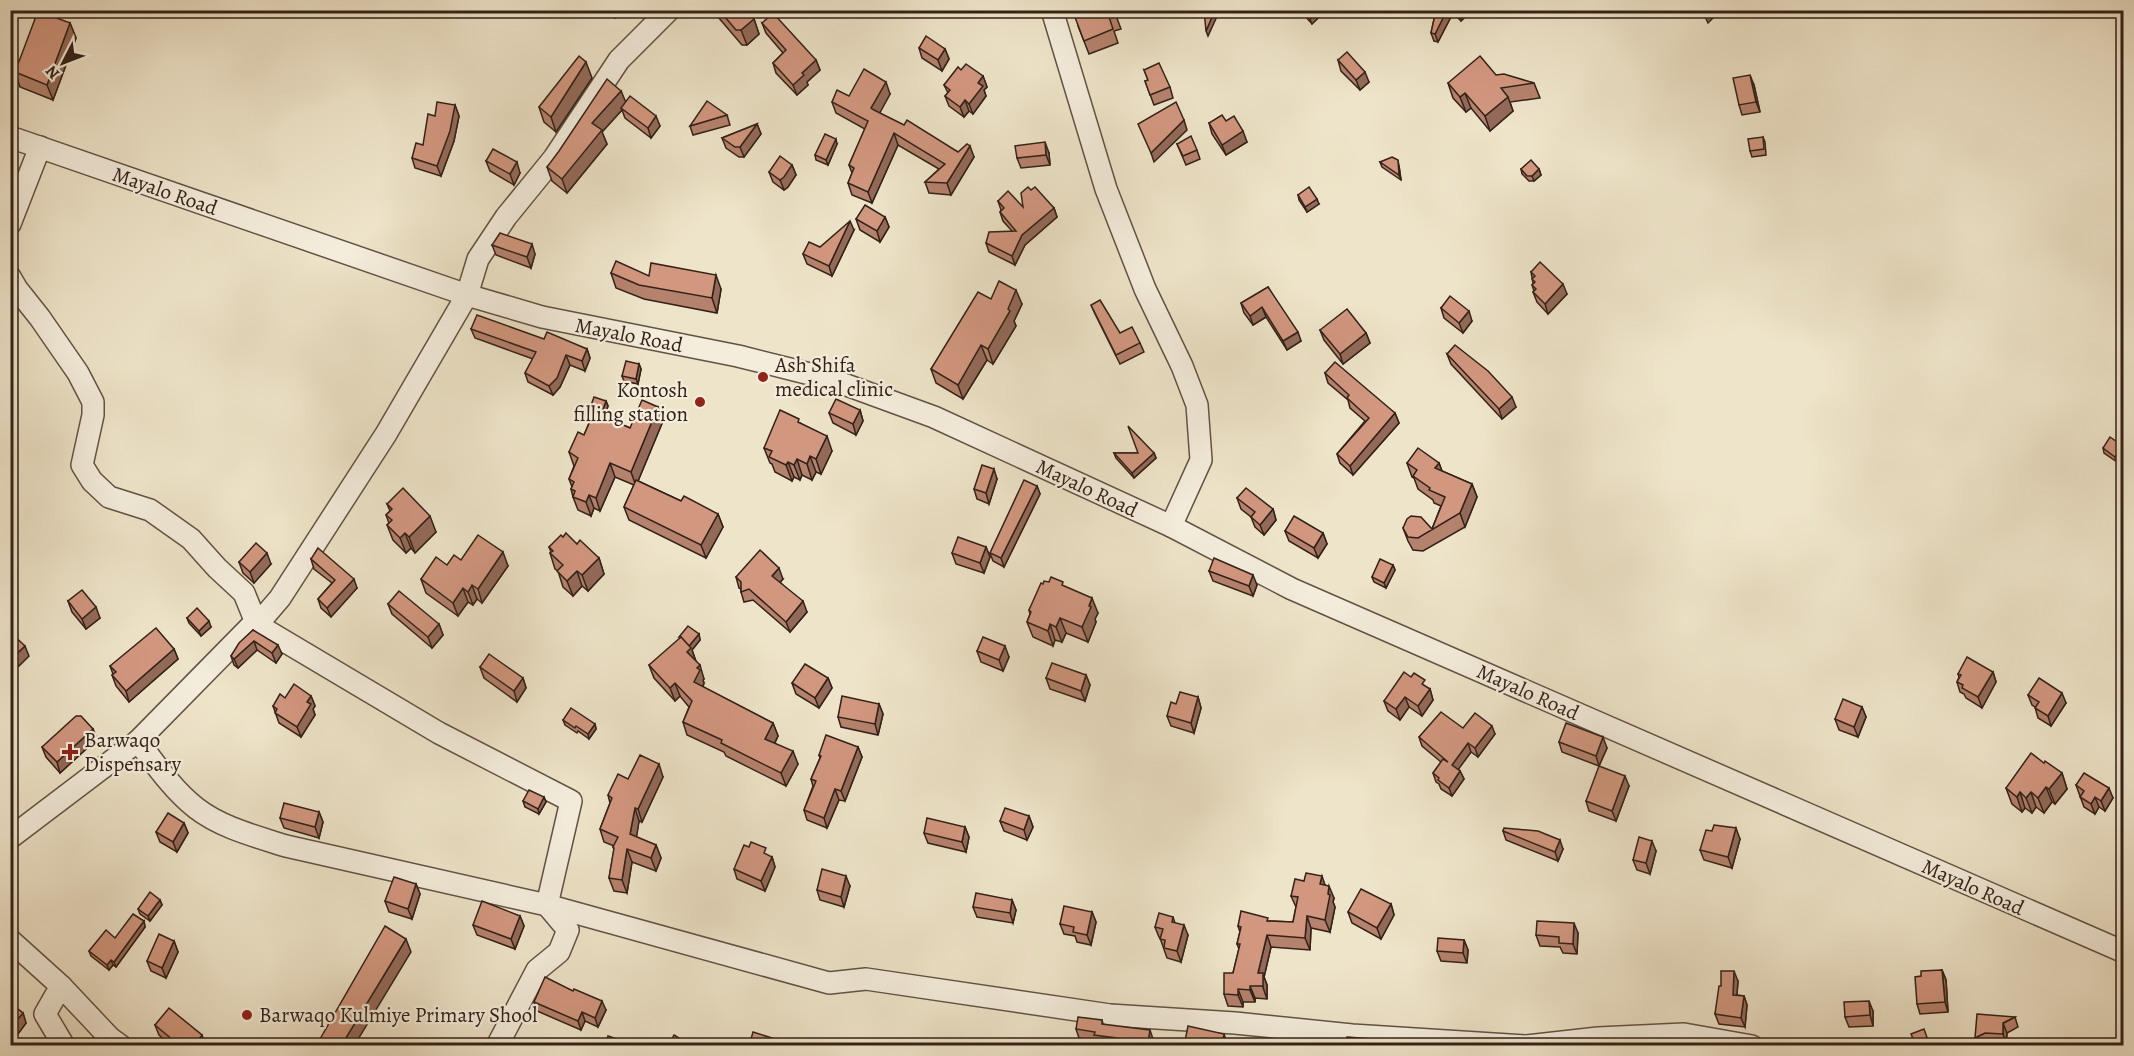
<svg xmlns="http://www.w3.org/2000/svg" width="2134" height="1056" font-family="Alegreya,serif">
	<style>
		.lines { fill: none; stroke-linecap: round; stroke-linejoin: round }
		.minor-casing { stroke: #625244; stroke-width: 24 }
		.minor { stroke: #f4eddc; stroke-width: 21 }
		.wall { fill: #b5826d; stroke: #332118; stroke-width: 1.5 }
		.shaded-wall { fill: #936a59; stroke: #332118; stroke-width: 1.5 }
		.building { fill: #d2977f; stroke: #332118; stroke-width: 1.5 }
		.poi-dot { fill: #8f2418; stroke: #f4eddc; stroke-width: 2 }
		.labels { text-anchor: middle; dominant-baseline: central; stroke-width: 4.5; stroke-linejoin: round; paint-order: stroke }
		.street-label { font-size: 21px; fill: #332118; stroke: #f4eddc }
		.poi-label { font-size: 21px; fill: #332118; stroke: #f4eddc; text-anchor: start }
	</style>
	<rect width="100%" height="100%" fill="#eee4c9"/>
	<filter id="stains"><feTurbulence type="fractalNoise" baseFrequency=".00333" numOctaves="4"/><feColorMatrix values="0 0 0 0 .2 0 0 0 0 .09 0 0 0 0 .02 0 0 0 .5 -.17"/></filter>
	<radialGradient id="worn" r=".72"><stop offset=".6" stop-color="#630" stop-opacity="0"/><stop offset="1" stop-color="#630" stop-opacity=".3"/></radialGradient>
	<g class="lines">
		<defs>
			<g id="minor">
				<path d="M 1052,10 L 1106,189 L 1145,289 L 1182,366 L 1197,405 L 1201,460 L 1171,526"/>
				<path d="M 10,137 L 467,295 L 542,317 L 738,356 L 830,379 L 934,417 L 1171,526 L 1292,589 L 2124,952"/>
				<path d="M 10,224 L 40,147"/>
				<path d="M 10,277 L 17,289 L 40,318 L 78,373 L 93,402 L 93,415 L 82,465 L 92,481 L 109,497 L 150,510 L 191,539 L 217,568 L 244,593 L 257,625 L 280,598 L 386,434 L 467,295 L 478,259 L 506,217 L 554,158 L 619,60 L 669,10"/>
				<path d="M 138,741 C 155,764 173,790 196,808 C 222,828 255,836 286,846 L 547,905 L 829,983 L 866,979 L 1110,1015 L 1235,1023 L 1352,1035 L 1525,1046"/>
				<path d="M 10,838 L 138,741 L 254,623 L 439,733 L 571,801 L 547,905 L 568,930 L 559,952 L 537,970 L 497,1046"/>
				<path d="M 10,940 L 61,986 L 45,1014 L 64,1046"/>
				<path d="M 61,986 L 110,1038 L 121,1046"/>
				<path d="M 1527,1046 L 1598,1038 L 1684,1034 L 1752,1046"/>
			</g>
		</defs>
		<use href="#minor" class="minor-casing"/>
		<use href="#minor" class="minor"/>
	</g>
	<g class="wall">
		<path d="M 609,10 L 624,10 L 615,18 Z"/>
		<path d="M 712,10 L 747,10 L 754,19 L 759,34 L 747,45 L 742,45 Z"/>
		<path d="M 1114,10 L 1121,29 L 1114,31 L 1118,43 L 1089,54 L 1078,26 Z"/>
		<path d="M 1302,10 L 1321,10 L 1322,14 L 1312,24 L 1303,14 Z"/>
		<path d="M 1436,10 L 1472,10 L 1461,21 L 1453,13 L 1438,42 L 1434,41 L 1431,33 Z"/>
		<path d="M 70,23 L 76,38 L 53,100 L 20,87 L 15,72 Z"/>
		<path d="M 762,23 L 816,60 L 820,70 L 807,82 L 808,85 L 797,95 L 776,73 L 773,63 L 783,53 L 766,33 Z"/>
		<path d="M 919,48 L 945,49 L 949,59 L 942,71 L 922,58 Z"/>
		<path d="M 1338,60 L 1369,82 L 1360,90 L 1341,71 Z"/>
		<path d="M 961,70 L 983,76 L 987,87 L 984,90 L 986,96 L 973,114 L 969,111 L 964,117 L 949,106 L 945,96 L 948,93 L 944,85 Z"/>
		<path d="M 1144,70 L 1170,87 L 1173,98 L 1154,105 L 1145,81 L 1148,80 Z"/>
		<path d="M 1496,75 L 1534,83 L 1540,98 L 1510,102 L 1513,111 L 1490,131 L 1471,108 L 1466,112 L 1453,98 L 1448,83 Z"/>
		<path d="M 592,78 L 556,132 L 544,122 L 539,107 Z"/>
		<path d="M 1754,85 L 1760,112 L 1742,115 L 1739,105 Z"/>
		<path d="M 621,91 L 625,102 L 660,126 L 651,138 L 625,118 L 622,110 L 602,132 L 607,144 L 567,193 L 552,181 L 547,167 Z"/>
		<path d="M 890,94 L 879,113 L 958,152 L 974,157 L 951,195 L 929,193 L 925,182 L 939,169 L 898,145 L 872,203 L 852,195 L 848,183 L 852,173 L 849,165 L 865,129 L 836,113 L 832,102 L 849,96 Z"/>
		<path d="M 455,105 L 459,116 L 454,141 L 441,176 L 415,168 L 412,158 L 423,145 L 435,116 Z"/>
		<path d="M 727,115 L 730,125 L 693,135 L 690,126 Z"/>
		<path d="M 1226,121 L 1247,142 L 1226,155 L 1212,134 L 1209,123 Z"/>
		<path d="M 757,124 L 761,134 L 744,157 L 739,157 L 726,148 L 722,138 Z"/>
		<path d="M 1763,137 L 1765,142 L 1766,155 L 1752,157 L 1750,151 Z"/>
		<path d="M 837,144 L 828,165 L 816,160 L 815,155 Z"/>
		<path d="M 1177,144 L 1197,150 L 1200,159 L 1186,165 Z"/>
		<path d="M 1049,153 L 1050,165 L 1021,168 L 1017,158 Z"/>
		<path d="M 486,161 L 520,173 L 514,185 L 490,171 Z"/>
		<path d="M 1380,162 L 1399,166 L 1401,180 L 1382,167 Z"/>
		<path d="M 792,165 L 796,175 L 788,187 L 784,190 L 773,182 L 769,172 Z"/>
		<path d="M 1521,169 L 1539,169 L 1541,175 L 1534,181 L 1529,181 L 1522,174 Z"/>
		<path d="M 1031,190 L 1054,208 L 1057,217 L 1025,245 L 1015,265 L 989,252 L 986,243 L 1012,231 L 1003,221 L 1000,212 L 1001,210 L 998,201 L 1023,207 Z"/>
		<path d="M 1298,195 L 1319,204 L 1307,212 L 1299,200 Z"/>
		<path d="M 885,217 L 889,227 L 880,242 L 860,230 L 856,219 Z"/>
		<path d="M 854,230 L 832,276 L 807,264 L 803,254 L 820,247 Z"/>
		<path d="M 492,245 L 535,254 L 531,268 L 496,255 Z"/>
		<path d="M 1531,272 L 1567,294 L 1548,314 L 1537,302 L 1533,292 L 1534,291 L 1532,285 L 1533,283 Z"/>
		<path d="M 611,273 L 649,276 L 721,289 L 717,313 L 644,299 L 616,288 Z"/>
		<path d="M 1268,287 L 1301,341 L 1287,350 L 1266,317 L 1253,325 L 1244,313 L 1241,303 Z"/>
		<path d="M 991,299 L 1022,304 L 1014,321 L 1016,326 L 993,364 L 987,360 L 963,399 L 936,383 L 931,369 Z"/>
		<path d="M 1091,305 L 1120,333 L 1140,343 L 1144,352 L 1120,364 L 1095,314 Z"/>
		<path d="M 1441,308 L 1472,321 L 1463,333 L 1444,318 Z"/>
		<path d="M 471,329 L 544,339 L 587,349 L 590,358 L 585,371 L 570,365 L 560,387 L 553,395 L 528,382 L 525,373 L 533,359 L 475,338 Z"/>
		<path d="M 1320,330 L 1366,333 L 1370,343 L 1343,364 L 1324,340 Z"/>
		<path d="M 2124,343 L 2124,358 L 2119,348 Z"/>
		<path d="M 1447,354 L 1516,407 L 1502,419 L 1451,364 Z"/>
		<path d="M 639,364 L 641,369 L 638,384 L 624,381 L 622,376 Z"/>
		<path d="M 1325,373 L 1395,413 L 1399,423 L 1353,475 L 1340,463 L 1337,454 L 1365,421 L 1350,408 L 1348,400 L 1328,383 Z"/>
		<path d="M 606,401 L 608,406 L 604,417 L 630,428 L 663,421 L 638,481 L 681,501 L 718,514 L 723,527 L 706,558 L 629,520 L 624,507 L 634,485 L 615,477 L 600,511 L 594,508 L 591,516 L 578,510 L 573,497 L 571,489 L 572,487 L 569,479 L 574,466 L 569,452 L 584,435 L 592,416 L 591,416 L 589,411 Z"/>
		<path d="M 860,410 L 863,421 L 856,435 L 833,423 L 829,413 Z"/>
		<path d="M 800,423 L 832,451 L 821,474 L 816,472 L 812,480 L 802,475 L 800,480 L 794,477 L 792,481 L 775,472 L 772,464 L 770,463 L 764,448 Z"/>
		<path d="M 2123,446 L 2124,452 L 2117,462 L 2104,453 L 2103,448 Z"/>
		<path d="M 1114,453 L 1154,453 L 1156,458 L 1134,478 L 1116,458 Z"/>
		<path d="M 1407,463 L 1439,463 L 1442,471 L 1472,484 L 1477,497 L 1465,527 L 1423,551 L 1413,550 L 1408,541 L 1403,528 L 1432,529 L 1441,506 L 1434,503 L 1433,500 L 1418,489 L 1414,478 L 1412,477 Z"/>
		<path d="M 997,479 L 989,504 L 977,499 L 974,489 Z"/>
		<path d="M 1037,486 L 1040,494 L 1004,567 L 993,561 L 990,553 Z"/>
		<path d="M 1237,498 L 1273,509 L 1276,520 L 1264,535 L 1255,527 L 1251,517 L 1241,509 Z"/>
		<path d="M 387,504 L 436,532 L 415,553 L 411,548 L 406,553 L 393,540 L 387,525 L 389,523 L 386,515 L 390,511 Z"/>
		<path d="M 1285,531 L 1323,533 L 1327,544 L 1318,558 L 1289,541 Z"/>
		<path d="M 563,537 L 577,544 L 599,558 L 604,574 L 588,591 L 582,586 L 573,596 L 563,587 L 558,571 L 555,569 L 550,553 L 551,552 L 549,547 Z"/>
		<path d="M 986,547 L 990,557 L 984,573 L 956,564 L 952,553 Z"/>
		<path d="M 311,559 L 357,588 L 331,617 L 321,608 L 318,599 L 332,583 L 314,569 Z"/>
		<path d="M 461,560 L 508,566 L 482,603 L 477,599 L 473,605 L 468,602 L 458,616 L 426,593 L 421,579 L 447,565 Z"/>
		<path d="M 239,562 L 271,564 L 254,583 L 243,573 Z"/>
		<path d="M 1393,565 L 1395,570 L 1386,588 L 1374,582 L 1372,577 Z"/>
		<path d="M 1209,571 L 1257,585 L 1253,596 L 1213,581 Z"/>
		<path d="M 736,577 L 783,579 L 780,582 L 807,612 L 790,632 L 753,600 L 744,602 L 741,592 L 741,589 L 739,588 Z"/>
		<path d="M 1043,584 L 1065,587 L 1098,613 L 1095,619 L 1096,622 L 1088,642 L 1066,633 L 1062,642 L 1055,640 L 1053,646 L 1033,637 L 1027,622 L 1030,614 L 1029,610 Z"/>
		<path d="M 68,601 L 100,618 L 86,629 L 72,612 Z"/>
		<path d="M 388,604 L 439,624 L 443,635 L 432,648 L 392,614 Z"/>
		<path d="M 187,618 L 211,627 L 201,636 L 189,623 Z"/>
		<path d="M 253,630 L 282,654 L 276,663 L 257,650 L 238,668 L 234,665 L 231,656 Z"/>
		<path d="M 699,634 L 700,640 L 692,650 L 696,661 L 704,679 L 703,680 L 704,683 L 703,687 L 773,723 L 778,736 L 775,743 L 798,764 L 786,786 L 726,756 L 724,752 L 687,735 L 683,722 L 689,707 L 680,696 L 675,701 L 654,678 L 649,665 Z"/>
		<path d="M 174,649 L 178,659 L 129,702 L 116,686 L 112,675 L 113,674 L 110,666 Z"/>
		<path d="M 977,651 L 1009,657 L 1003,671 L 981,662 Z"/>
		<path d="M 480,667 L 523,678 L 526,688 L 517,702 L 484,678 Z"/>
		<path d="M 1993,672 L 1996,682 L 1982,708 L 1966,698 L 1964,694 L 1960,692 L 1957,682 L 1959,677 L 1958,674 Z"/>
		<path d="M 1086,675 L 1090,685 L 1085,701 L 1050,689 L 1046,678 Z"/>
		<path d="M 828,678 L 832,688 L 819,708 L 796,694 L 792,683 Z"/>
		<path d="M 1428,688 L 1430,689 L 1433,700 L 1422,716 L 1409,707 L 1400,720 L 1388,711 L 1384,701 Z"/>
		<path d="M 2028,695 L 2066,703 L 2051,726 L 2038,718 L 2035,707 L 2032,705 Z"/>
		<path d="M 311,696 L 315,706 L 313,709 L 315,715 L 301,737 L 279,723 L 273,706 L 285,698 Z"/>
		<path d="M 1198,697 L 1201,708 L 1194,733 L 1171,726 L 1167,716 L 1176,704 Z"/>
		<path d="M 879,704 L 883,714 L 878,735 L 841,727 L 838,717 Z"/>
		<path d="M 1862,707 L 1866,717 L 1858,737 L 1839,730 L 1835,719 Z"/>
		<path d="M 563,720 L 595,724 L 596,729 L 589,739 L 578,731 L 577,733 L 565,725 Z"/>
		<path d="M 1463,728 L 1495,734 L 1478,757 L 1471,752 L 1458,769 L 1460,771 L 1464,779 L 1452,796 L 1441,789 L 1439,784 L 1436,782 L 1433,773 L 1441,762 L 1422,746 L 1419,737 Z"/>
		<path d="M 93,729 L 97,739 L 60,773 L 46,757 L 42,747 Z"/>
		<path d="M 1559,742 L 1607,748 L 1599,766 L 1562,752 Z"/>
		<path d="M 858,747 L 862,757 L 845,801 L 839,800 L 827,828 L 807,820 L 804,810 L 813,786 L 811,779 L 820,758 L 819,755 Z"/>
		<path d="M 2044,763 L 2062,773 L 2067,789 L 2055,804 L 2052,802 L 2044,813 L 2036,807 L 2032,813 L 2025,808 L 2022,812 L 2012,804 L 2006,788 Z"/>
		<path d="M 663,777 L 642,822 L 639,821 L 636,837 L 656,845 L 661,858 L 656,871 L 632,862 L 627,893 L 614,891 L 609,878 L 614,850 L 613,847 L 614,846 L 604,842 L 600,829 L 610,803 L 608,795 L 628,779 Z"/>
		<path d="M 2076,785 L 2113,798 L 2105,811 L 2099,807 L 2095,814 L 2084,807 Z"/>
		<path d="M 1629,786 L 1616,821 L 1589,811 L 1586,801 Z"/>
		<path d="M 544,797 L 546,802 L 539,814 L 525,807 L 523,801 Z"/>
		<path d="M 319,812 L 323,822 L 319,838 L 284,828 L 280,818 Z"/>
		<path d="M 1029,816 L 1033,827 L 1027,840 L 1004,831 L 1000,821 Z"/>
		<path d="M 184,823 L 188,833 L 177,852 L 160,842 L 156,832 Z"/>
		<path d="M 965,827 L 969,837 L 966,852 L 928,843 L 924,833 Z"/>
		<path d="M 1503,831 L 1563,849 L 1558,861 L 1506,840 Z"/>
		<path d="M 1740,839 L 1732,868 L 1704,860 L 1700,850 Z"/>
		<path d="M 1656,851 L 1650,874 L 1637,870 L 1633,860 Z"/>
		<path d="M 772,857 L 775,867 L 765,891 L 737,879 L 734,869 Z"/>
		<path d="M 416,884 L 420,894 L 412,919 L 389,912 L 385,901 Z"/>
		<path d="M 1325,885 L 1334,898 L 1333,902 L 1335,907 L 1330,932 L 1311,928 L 1310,950 L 1271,947 L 1264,977 L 1267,985 L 1267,999 L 1255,998 L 1255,1002 L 1243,1002 L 1243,1007 L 1228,1006 L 1224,994 L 1233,973 L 1239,949 L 1237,944 L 1240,932 L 1238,926 L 1269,921 L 1293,922 L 1296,907 L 1291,896 Z"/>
		<path d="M 850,886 L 844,907 L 820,900 L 817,890 Z"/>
		<path d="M 160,900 L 162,905 L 150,921 L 140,914 L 138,909 Z"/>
		<path d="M 1012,900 L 1016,910 L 1013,923 L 977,917 L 973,907 Z"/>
		<path d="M 1391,904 L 1394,915 L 1381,939 L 1352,923 L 1348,912 Z"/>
		<path d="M 1092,912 L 1096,922 L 1091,945 L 1077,942 L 1075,936 L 1064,934 L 1060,924 Z"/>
		<path d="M 520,916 L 524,926 L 515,949 L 477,935 L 473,925 Z"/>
		<path d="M 1173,917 L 1175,923 L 1188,935 L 1181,962 L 1167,958 L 1160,938 L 1159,937 L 1155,927 Z"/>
		<path d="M 144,921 L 145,927 L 116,967 L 113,965 L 109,970 L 91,956 L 89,951 L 115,938 Z"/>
		<path d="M 1578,933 L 1577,954 L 1563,953 L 1560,947 L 1540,946 L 1536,935 Z"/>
		<path d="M 1464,940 L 1468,950 L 1467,963 L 1441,961 L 1437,951 Z"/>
		<path d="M 174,941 L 178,952 L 166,978 L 151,971 L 147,961 Z"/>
		<path d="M 1942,970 L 1946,980 L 1948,1012 L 1920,1014 L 1917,1004 L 1921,976 Z"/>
		<path d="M 1738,981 L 1737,995 L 1744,996 L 1747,1005 L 1745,1027 L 1719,1024 L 1715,1014 L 1721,986 Z"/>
		<path d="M 534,1002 L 606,1010 L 598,1027 L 585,1021 L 581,1030 L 537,1011 Z"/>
		<path d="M 10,1003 L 23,1013 L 26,1023 L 15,1038 L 10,1034 Z"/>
		<path d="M 1873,1011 L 1873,1026 L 1849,1027 L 1845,1017 Z"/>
		<path d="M 2015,1017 L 2018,1027 L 2007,1033 L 2006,1044 L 1989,1043 L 1984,1046 L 1978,1046 L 1975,1038 Z"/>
		<path d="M 1102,1020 L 1103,1024 L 1153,1039 L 1152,1046 L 1111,1046 L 1097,1044 L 1096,1041 L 1079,1038 L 1076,1029 Z"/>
		<path d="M 155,1025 L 206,1045 L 171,1046 L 159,1035 Z"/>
	</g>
	<g class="shaded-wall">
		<path d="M 612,10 L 624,10 L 615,18 Z"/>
		<path d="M 630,10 L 637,10 L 632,15 Z"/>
		<path d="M 1215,10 L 1218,10 L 1219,12 L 1208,36 L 1206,31 Z"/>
		<path d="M 1319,10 L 1321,10 L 1322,14 L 1312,24 L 1310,19 Z"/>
		<path d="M 1447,10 L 1452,10 L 1453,13 L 1438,42 L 1435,34 Z"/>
		<path d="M 1461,10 L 1472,10 L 1461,21 L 1458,13 Z"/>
		<path d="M 1707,10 L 1721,10 L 1708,23 L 1704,14 Z"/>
		<path d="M 754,19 L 759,34 L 747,45 L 741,30 Z"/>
		<path d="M 70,23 L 76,38 L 53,100 L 47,85 Z"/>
		<path d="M 945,49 L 949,59 L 942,71 L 938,60 Z"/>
		<path d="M 816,60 L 820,70 L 807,82 L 808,85 L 797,95 L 793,85 L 802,73 Z"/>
		<path d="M 586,62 L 592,78 L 556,132 L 551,117 Z"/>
		<path d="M 1365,72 L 1369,82 L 1360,90 L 1356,80 Z"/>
		<path d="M 1750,75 L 1754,85 L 1760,112 L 1756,102 Z"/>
		<path d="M 983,76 L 987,87 L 984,90 L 986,96 L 973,114 L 969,104 L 978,83 Z"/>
		<path d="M 886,82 L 890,94 L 876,120 L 871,108 Z"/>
		<path d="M 621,91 L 627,105 L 621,108 L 622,110 L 602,132 L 607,144 L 567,193 L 562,179 L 592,123 Z"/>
		<path d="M 1465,93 L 1471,108 L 1466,112 L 1460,97 Z"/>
		<path d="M 1508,97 L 1513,111 L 1490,131 L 1485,116 Z"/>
		<path d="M 965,100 L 969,111 L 964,117 L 960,107 Z"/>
		<path d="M 455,105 L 459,116 L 454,141 L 441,176 L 437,166 Z"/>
		<path d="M 656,116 L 660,126 L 651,138 L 648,128 Z"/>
		<path d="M 1184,120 L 1187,130 L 1154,162 L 1151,153 Z"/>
		<path d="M 757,124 L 761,134 L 744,157 L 740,147 Z"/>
		<path d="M 1243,131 L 1247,142 L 1226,155 L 1222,145 Z"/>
		<path d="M 894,133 L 898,145 L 872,203 L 868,192 Z"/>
		<path d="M 836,139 L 837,144 L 828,165 L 826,160 Z"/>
		<path d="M 1045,142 L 1049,153 L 1050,165 L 1046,155 Z"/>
		<path d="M 970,146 L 974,157 L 951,195 L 947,183 Z"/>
		<path d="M 1398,160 L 1399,166 L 1401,180 L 1399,175 Z"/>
		<path d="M 517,162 L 520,173 L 514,185 L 510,174 Z"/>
		<path d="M 792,165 L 796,175 L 788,187 L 784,190 L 780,180 Z"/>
		<path d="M 1539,169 L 1541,175 L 1534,181 L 1532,176 Z"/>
		<path d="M 1317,199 L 1319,204 L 1307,212 L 1305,207 Z"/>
		<path d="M 1054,208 L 1057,217 L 1025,245 L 1015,265 L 1012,256 L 1022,235 Z"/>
		<path d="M 885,217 L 889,227 L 880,242 L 877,231 Z"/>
		<path d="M 850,221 L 854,230 L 832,276 L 829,266 Z"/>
		<path d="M 532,244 L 535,254 L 531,268 L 527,257 Z"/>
		<path d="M 716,275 L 721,289 L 717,313 L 712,298 Z"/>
		<path d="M 1563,284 L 1567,294 L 1548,314 L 1545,304 Z"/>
		<path d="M 1016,290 L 1022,304 L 1014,321 L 1016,326 L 993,364 L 988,349 Z"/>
		<path d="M 1262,307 L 1266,317 L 1253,325 L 1250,316 Z"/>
		<path d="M 1469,311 L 1472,321 L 1463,333 L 1459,323 Z"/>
		<path d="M 1298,332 L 1301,341 L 1287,350 L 1283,341 Z"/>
		<path d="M 1366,333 L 1370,343 L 1343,364 L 1340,354 Z"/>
		<path d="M 981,345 L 987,360 L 963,399 L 958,385 Z"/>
		<path d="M 587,349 L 590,358 L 585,371 L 582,361 Z"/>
		<path d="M 566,355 L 570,365 L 560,387 L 553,395 L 549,386 Z"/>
		<path d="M 639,364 L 641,369 L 638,384 L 636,379 Z"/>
		<path d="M 1512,397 L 1516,407 L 1502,419 L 1499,409 Z"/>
		<path d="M 606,401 L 608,406 L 603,420 L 601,415 Z"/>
		<path d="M 658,407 L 663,421 L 636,486 L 631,472 Z"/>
		<path d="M 860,410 L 863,421 L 856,435 L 853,424 Z"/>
		<path d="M 1395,413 L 1399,423 L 1353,475 L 1350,466 Z"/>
		<path d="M 827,436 L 832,451 L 821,474 L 816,459 Z"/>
		<path d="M 2123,446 L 2124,452 L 2117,462 L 2115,457 Z"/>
		<path d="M 1154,453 L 1156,458 L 1134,478 L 1132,473 Z"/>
		<path d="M 810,456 L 816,472 L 812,480 L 807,464 Z"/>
		<path d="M 797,459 L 802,475 L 800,480 L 794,465 Z"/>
		<path d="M 788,462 L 794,477 L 792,481 L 786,465 Z"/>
		<path d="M 610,463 L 615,477 L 600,511 L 596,498 Z"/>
		<path d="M 1439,463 L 1444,477 L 1435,468 Z"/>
		<path d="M 994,469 L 997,479 L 989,504 L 986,493 Z"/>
		<path d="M 1472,484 L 1477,497 L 1465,527 L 1460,513 Z"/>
		<path d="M 1037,486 L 1040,494 L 1004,567 L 1001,558 Z"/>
		<path d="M 589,495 L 594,508 L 591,516 L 586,502 Z"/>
		<path d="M 1273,509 L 1276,520 L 1264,535 L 1260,525 Z"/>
		<path d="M 718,514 L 723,527 L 706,558 L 701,545 Z"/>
		<path d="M 430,516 L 436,532 L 415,553 L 409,537 Z"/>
		<path d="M 405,533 L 411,548 L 406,553 L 400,538 Z"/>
		<path d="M 1323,533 L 1327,544 L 1318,558 L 1314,548 Z"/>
		<path d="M 986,547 L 990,557 L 984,573 L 980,563 Z"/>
		<path d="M 503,552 L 508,566 L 482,603 L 478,589 Z"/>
		<path d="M 267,553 L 271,564 L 254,583 L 250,572 Z"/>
		<path d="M 599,558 L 604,574 L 588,591 L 582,575 Z"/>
		<path d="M 1393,565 L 1395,570 L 1386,588 L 1384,583 Z"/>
		<path d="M 779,568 L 783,579 L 776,587 L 772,576 Z"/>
		<path d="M 577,571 L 582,586 L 573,596 L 567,581 Z"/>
		<path d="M 1253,575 L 1257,585 L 1253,596 L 1249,586 Z"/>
		<path d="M 354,579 L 357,588 L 331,617 L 327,608 Z"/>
		<path d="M 472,585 L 477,599 L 473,605 L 468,592 Z"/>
		<path d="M 463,588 L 468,602 L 458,616 L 453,603 Z"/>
		<path d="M 1092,598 L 1098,613 L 1095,619 L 1096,622 L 1088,642 L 1082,627 Z"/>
		<path d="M 803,601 L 807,612 L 790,632 L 786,622 Z"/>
		<path d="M 96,607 L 100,618 L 86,629 L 82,619 Z"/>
		<path d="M 1060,618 L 1066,633 L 1062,642 L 1056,627 Z"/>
		<path d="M 209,621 L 211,627 L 201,636 L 199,631 Z"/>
		<path d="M 439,624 L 443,635 L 432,648 L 428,637 Z"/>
		<path d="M 1050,624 L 1055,640 L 1053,646 L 1048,631 Z"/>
		<path d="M 699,634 L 700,640 L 692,650 L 696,662 L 687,652 L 689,646 Z"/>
		<path d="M 254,641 L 257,650 L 238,668 L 234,659 Z"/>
		<path d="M 278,645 L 282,654 L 276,663 L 272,653 Z"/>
		<path d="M 25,646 L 29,656 L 10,675 L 10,660 Z"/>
		<path d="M 1005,646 L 1009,657 L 1003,671 L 999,660 Z"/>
		<path d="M 174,649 L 178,659 L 129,702 L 126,691 Z"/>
		<path d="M 700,665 L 704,679 L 703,680 L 704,683 L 699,696 L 694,682 L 697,668 Z"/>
		<path d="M 1993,672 L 1996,682 L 1982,708 L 1978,697 Z"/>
		<path d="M 1086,675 L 1090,685 L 1085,701 L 1081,691 Z"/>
		<path d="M 523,678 L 526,688 L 517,702 L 514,691 Z"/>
		<path d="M 828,678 L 832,688 L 819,708 L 815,698 Z"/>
		<path d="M 675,683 L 680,696 L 675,701 L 670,688 Z"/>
		<path d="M 1430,689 L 1433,700 L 1422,716 L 1418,706 Z"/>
		<path d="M 2062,693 L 2066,703 L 2051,726 L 2048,716 Z"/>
		<path d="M 311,696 L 315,706 L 313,709 L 315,715 L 301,737 L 297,727 L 307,702 Z"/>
		<path d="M 1198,697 L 1201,708 L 1194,733 L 1191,723 Z"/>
		<path d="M 1405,697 L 1409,707 L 1400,720 L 1396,709 Z"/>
		<path d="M 879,704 L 883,714 L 878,735 L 875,724 Z"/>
		<path d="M 1862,707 L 1866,717 L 1858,737 L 1854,727 Z"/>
		<path d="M 773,723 L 778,736 L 770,752 L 765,739 Z"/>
		<path d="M 595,724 L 596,729 L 589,739 L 588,734 Z"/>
		<path d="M 1492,726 L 1495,734 L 1478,757 L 1475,748 Z"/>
		<path d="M 93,729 L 97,739 L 60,773 L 57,762 Z"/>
		<path d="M 1603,737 L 1607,748 L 1599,766 L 1596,756 Z"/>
		<path d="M 1468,743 L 1471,752 L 1455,774 L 1452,765 Z"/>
		<path d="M 858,747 L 862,757 L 845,801 L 841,791 Z"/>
		<path d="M 793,751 L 798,764 L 786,786 L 781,773 Z"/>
		<path d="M 659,764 L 663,777 L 642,822 L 638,809 Z"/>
		<path d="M 1460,771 L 1464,779 L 1452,796 L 1449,788 Z"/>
		<path d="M 2062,773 L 2067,789 L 2055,804 L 2049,789 Z"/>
		<path d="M 1625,776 L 1629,786 L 1616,821 L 1612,811 Z"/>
		<path d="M 2046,787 L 2052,802 L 2044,813 L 2038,798 Z"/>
		<path d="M 2109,788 L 2113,798 L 2105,811 L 2101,801 Z"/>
		<path d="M 835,789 L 839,800 L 827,828 L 824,818 Z"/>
		<path d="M 2020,792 L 2025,808 L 2022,812 L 2017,797 Z"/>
		<path d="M 2031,792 L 2036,807 L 2032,813 L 2026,798 Z"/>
		<path d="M 544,797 L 546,802 L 539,814 L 538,809 Z"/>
		<path d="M 2095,797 L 2099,807 L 2095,814 L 2091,804 Z"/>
		<path d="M 635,808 L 639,821 L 635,847 L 630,834 Z"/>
		<path d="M 319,812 L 323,822 L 319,838 L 315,827 Z"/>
		<path d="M 1029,816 L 1033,827 L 1027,840 L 1024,830 Z"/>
		<path d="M 184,823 L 188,833 L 177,852 L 173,842 Z"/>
		<path d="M 965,827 L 969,837 L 966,852 L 962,842 Z"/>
		<path d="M 1736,828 L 1740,839 L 1732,868 L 1728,857 Z"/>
		<path d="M 1560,840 L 1563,849 L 1558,861 L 1555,852 Z"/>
		<path d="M 1652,841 L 1656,851 L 1650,874 L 1646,863 Z"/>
		<path d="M 656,845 L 661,858 L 656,871 L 651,858 Z"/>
		<path d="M 627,849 L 632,862 L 627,893 L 622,880 Z"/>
		<path d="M 772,857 L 775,867 L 765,891 L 761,881 Z"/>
		<path d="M 846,876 L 850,886 L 844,907 L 841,897 Z"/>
		<path d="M 1322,876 L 1326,888 L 1320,884 Z"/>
		<path d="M 416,884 L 420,894 L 412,919 L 408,909 Z"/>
		<path d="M 1329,886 L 1334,898 L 1333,902 L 1335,907 L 1330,932 L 1325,920 Z"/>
		<path d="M 160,900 L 162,905 L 150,921 L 148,916 Z"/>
		<path d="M 1012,900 L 1016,910 L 1013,923 L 1010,913 Z"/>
		<path d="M 1391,904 L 1394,915 L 1381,939 L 1377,928 Z"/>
		<path d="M 1092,912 L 1096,922 L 1091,945 L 1087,935 Z"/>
		<path d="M 520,916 L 524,926 L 515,949 L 511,939 Z"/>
		<path d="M 1307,916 L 1311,928 L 1310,950 L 1305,938 Z"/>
		<path d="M 144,921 L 145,927 L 116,967 L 114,962 Z"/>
		<path d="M 1574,923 L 1578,933 L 1577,954 L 1573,944 Z"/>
		<path d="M 1184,925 L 1188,935 L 1181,962 L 1177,951 Z"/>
		<path d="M 1267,935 L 1271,947 L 1264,977 L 1267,985 L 1267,999 L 1258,973 Z"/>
		<path d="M 406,939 L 411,952 L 354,1046 L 341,1046 Z"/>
		<path d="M 1464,940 L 1468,950 L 1467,963 L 1463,953 Z"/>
		<path d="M 174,941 L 178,952 L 166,978 L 162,968 Z"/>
		<path d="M 111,960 L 113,965 L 109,970 L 107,965 Z"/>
		<path d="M 1942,970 L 1946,980 L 1948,1012 L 1945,1002 Z"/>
		<path d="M 1734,971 L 1738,981 L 1736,1004 L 1733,995 Z"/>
		<path d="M 1250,986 L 1255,998 L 1255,1002 L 1250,990 Z"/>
		<path d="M 1238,989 L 1243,1002 L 1243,1007 L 1238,995 Z"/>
		<path d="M 1744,996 L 1747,1005 L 1745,1027 L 1741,1018 Z"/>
		<path d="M 602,1001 L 606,1010 L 598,1027 L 595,1018 Z"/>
		<path d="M 1869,1001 L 1873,1011 L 1873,1026 L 1870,1015 Z"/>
		<path d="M 582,1012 L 585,1021 L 581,1030 L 578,1021 Z"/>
		<path d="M 23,1013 L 26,1023 L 15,1038 L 11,1027 Z"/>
		<path d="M 2003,1023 L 2007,1033 L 2006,1044 L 2003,1034 Z"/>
		<path d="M 1150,1030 L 1153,1039 L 1152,1046 L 1150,1046 L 1148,1042 Z"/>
		<path d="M 1224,1034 L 1227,1043 L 1227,1046 L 1222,1046 Z"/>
		<path d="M 202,1035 L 206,1045 L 194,1046 Z"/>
	</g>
	<g class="building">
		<path d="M 719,10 L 747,10 L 754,19 L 741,30 L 736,30 Z"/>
		<path d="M 1078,10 L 1114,10 L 1116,15 L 1109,17 L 1113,29 L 1084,41 L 1073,12 Z"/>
		<path d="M 1204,10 L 1215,10 L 1206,31 Z"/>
		<path d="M 1303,10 L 1319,10 L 1310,19 Z"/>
		<path d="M 1436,10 L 1447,10 L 1435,34 L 1431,33 Z"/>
		<path d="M 38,11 L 70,23 L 47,85 L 15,72 Z"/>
		<path d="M 773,13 L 816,60 L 802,73 L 804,75 L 793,85 L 773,63 L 786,50 L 762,23 Z"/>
		<path d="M 926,36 L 945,49 L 938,60 L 919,48 Z"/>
		<path d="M 1347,52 L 1365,72 L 1356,80 L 1338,60 Z"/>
		<path d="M 579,56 L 586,62 L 551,117 L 539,107 Z"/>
		<path d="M 1480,56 L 1496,75 L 1504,74 L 1534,83 L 1501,88 L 1508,97 L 1485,116 L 1465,93 L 1460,97 L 1448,83 Z"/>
		<path d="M 1159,63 L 1170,87 L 1150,95 L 1145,81 L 1148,80 L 1144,70 Z"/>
		<path d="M 966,64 L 983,76 L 978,83 L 983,86 L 969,104 L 965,100 L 960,107 L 945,96 L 950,90 L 944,85 L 958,67 L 961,70 Z"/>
		<path d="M 864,69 L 886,82 L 871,108 L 874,110 L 904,125 L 907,120 L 958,152 L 967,144 L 970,146 L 947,183 L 925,182 L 945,164 L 894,133 L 868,192 L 848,183 L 854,168 L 849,165 L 868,121 L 832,102 L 837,90 L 849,96 Z"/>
		<path d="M 1750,75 L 1756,102 L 1739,105 L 1733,78 Z"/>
		<path d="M 607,79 L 621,91 L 592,123 L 602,130 L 562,179 L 547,167 L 559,151 Z"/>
		<path d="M 630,96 L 656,116 L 648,128 L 621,108 Z"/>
		<path d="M 707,101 L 727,115 L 690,126 Z"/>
		<path d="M 437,102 L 455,105 L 450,131 L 437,166 L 412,158 L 416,143 L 423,145 L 428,114 L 435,116 Z"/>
		<path d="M 1176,102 L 1184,120 L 1151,153 L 1138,124 Z"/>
		<path d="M 1222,115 L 1226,121 L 1234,116 L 1243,131 L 1222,145 L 1209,123 Z"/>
		<path d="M 757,124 L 740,147 L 735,147 L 722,138 Z"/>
		<path d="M 825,134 L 836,139 L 826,160 L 815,155 Z"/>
		<path d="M 1191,136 L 1197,150 L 1183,156 L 1177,144 Z"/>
		<path d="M 1763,137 L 1764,149 L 1750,151 L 1748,139 Z"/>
		<path d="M 1045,142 L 1046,155 L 1017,158 L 1015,146 Z"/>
		<path d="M 493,149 L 517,162 L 510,174 L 486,161 Z"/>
		<path d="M 780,156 L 792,165 L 784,177 L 780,180 L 769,172 Z"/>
		<path d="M 1392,157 L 1398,160 L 1399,175 L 1380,162 Z"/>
		<path d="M 1531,160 L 1539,169 L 1532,176 L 1527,176 L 1521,169 Z"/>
		<path d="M 1028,187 L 1031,190 L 1035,187 L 1054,208 L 1022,235 L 1012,256 L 986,243 L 989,232 L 1016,231 L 1000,212 L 1004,208 L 998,201 L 1008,191 L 1023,207 L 1021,193 Z"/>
		<path d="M 1309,187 L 1317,199 L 1305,207 L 1298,195 Z"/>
		<path d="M 865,205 L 885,217 L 877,231 L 856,219 Z"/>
		<path d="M 850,221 L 829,266 L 803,254 L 809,242 L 820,247 Z"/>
		<path d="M 500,233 L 532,244 L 527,257 L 492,245 Z"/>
		<path d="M 616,261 L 649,276 L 651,263 L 716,275 L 712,298 L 639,285 L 611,273 Z"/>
		<path d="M 1540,262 L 1563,284 L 1545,304 L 1533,292 L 1536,289 L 1532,285 L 1535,282 L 1532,279 L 1535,276 L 1531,272 Z"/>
		<path d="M 999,281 L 1016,290 L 1008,309 L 1010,311 L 988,349 L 981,345 L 958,385 L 931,369 L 978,292 L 991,299 Z"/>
		<path d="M 1268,287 L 1298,332 L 1283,341 L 1262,307 L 1250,316 L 1241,303 Z"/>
		<path d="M 1450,296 L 1469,311 L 1459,323 L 1441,308 Z"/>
		<path d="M 1100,300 L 1120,333 L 1132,327 L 1140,343 L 1116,355 L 1091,305 Z"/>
		<path d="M 1347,309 L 1366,333 L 1340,354 L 1320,330 Z"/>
		<path d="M 477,315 L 544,339 L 547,332 L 587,349 L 582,361 L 566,355 L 557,378 L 549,386 L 525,373 L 536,352 L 471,329 Z"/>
		<path d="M 2124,343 L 2124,352 L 2119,348 Z"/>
		<path d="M 1455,345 L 1488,371 L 1512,397 L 1499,409 L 1447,354 Z"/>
		<path d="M 626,361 L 639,364 L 636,379 L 622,376 Z"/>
		<path d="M 1335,362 L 1395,413 L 1350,466 L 1337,454 L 1369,418 L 1347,398 L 1349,395 L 1325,373 Z"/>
		<path d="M 594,397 L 606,401 L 601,415 L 589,411 Z"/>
		<path d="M 836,399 L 860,410 L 853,424 L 829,413 Z"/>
		<path d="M 642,400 L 658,407 L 631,472 L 610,463 L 596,498 L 589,495 L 586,502 L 573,497 L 575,491 L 571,489 L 574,482 L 569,479 L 578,458 L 569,452 L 578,432 L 584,435 L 594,412 L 630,428 Z"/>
		<path d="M 780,410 L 799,419 L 798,422 L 827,436 L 816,459 L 810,456 L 807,464 L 797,459 L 794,465 L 788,462 L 786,465 L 769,457 L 772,451 L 764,448 Z"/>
		<path d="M 1128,426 L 1154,453 L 1132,473 L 1114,453 L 1138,453 Z"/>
		<path d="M 2110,437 L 2123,446 L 2115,457 L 2103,448 Z"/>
		<path d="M 1418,448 L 1439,463 L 1435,468 L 1472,484 L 1460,513 L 1418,538 L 1408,537 L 1403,528 L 1407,519 L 1411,516 L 1421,517 L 1432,529 L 1445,497 L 1429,490 L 1430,488 L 1413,476 L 1417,470 L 1407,463 Z"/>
		<path d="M 982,465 L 994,469 L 986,493 L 974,489 Z"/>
		<path d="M 636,480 L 681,501 L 684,496 L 718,514 L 701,545 L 624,507 Z"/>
		<path d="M 1024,480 L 1037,486 L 1001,558 L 990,553 Z"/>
		<path d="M 403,488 L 430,516 L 409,537 L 405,533 L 400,538 L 387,525 L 392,520 L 386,515 L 392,509 L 387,504 Z"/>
		<path d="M 1246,488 L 1273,509 L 1260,525 L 1251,517 L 1255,512 L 1237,498 Z"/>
		<path d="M 1294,516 L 1323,533 L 1314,548 L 1285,531 Z"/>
		<path d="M 566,533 L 577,544 L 580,540 L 599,558 L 582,575 L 577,571 L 567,581 L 557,571 L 563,565 L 550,553 L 553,551 L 549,547 L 561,535 L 563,537 Z"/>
		<path d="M 478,535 L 503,552 L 478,589 L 472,585 L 468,592 L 463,588 L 453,603 L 421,579 L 436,557 L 447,565 L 454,555 L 461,560 Z"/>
		<path d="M 958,537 L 986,547 L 980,563 L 952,553 Z"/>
		<path d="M 256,543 L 267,553 L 250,572 L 239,562 Z"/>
		<path d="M 318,548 L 354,579 L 327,608 L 318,599 L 335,580 L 311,559 Z"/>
		<path d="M 760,550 L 779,568 L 772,576 L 803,601 L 786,622 L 749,589 L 741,592 L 741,582 L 736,577 Z"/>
		<path d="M 1214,558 L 1253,575 L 1249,586 L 1209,571 Z"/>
		<path d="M 1380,559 L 1393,565 L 1384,583 L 1372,577 Z"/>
		<path d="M 1051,577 L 1063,582 L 1062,585 L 1092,598 L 1089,606 L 1091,607 L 1082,627 L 1060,618 L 1056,627 L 1050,624 L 1048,631 L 1027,622 L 1031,612 L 1029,610 L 1041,583 L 1043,584 L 1044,581 L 1049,582 Z"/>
		<path d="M 82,590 L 96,607 L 82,619 L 68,601 Z"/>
		<path d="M 399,591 L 439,624 L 428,637 L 388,604 Z"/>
		<path d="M 197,608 L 209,621 L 199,631 L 187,618 Z"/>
		<path d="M 688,626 L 699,634 L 689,646 L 681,637 L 679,637 Z"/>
		<path d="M 156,628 L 174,649 L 126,691 L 112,675 L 116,672 L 110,666 Z"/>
		<path d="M 253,630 L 278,645 L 272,653 L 254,641 L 234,659 L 231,656 L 239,643 Z"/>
		<path d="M 10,632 L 25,646 L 10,660 Z"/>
		<path d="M 681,637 L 691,648 L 687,652 L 700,665 L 697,668 L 700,670 L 694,682 L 773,723 L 765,739 L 793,751 L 781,773 L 721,743 L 722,740 L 683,722 L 692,701 L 675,683 L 670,688 L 649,665 Z"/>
		<path d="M 983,637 L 1005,646 L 999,660 L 977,651 Z"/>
		<path d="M 489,654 L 523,678 L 514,691 L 480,667 Z"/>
		<path d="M 1967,657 L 1993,672 L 1978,697 L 1962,688 L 1963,685 L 1957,682 L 1961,675 L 1958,674 Z"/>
		<path d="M 1052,663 L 1086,675 L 1081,691 L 1046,678 Z"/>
		<path d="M 805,664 L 828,678 L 815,698 L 792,683 Z"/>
		<path d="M 1404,672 L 1411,677 L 1414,673 L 1425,680 L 1422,684 L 1430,689 L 1418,706 L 1405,697 L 1396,709 L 1384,701 Z"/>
		<path d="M 2039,678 L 2062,693 L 2048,716 L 2035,708 L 2039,702 L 2028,695 Z"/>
		<path d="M 294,684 L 311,696 L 307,702 L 311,704 L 297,727 L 275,713 L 277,709 L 273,706 L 280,694 L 285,698 Z"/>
		<path d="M 1180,692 L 1198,697 L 1191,723 L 1167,716 L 1171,702 L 1176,704 Z"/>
		<path d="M 842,696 L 879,704 L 875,724 L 838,717 Z"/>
		<path d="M 1843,699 L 1862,707 L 1854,727 L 1835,719 Z"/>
		<path d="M 571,708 L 595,724 L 588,734 L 576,726 L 575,728 L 563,720 Z"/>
		<path d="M 1441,712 L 1463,728 L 1475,713 L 1492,726 L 1475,748 L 1468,743 L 1452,765 L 1460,771 L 1449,788 L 1438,780 L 1439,778 L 1433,773 L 1443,759 L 1448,762 L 1419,737 Z"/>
		<path d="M 76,716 L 81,716 L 93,729 L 57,762 L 42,747 Z"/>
		<path d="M 1566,723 L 1603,737 L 1596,756 L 1559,742 Z"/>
		<path d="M 826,735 L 858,747 L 841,791 L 835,789 L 824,818 L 804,810 L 816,781 L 811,779 L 821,756 L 819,755 Z"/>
		<path d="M 2031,753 L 2044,763 L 2045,761 L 2062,773 L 2049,789 L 2046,787 L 2038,798 L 2031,792 L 2026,798 L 2020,792 L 2017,797 L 2006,788 Z"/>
		<path d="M 640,755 L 659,764 L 638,809 L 635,808 L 630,834 L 656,845 L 651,858 L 627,849 L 622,880 L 609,878 L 614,848 L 613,847 L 618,837 L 600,829 L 612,798 L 608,795 L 618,774 L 628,779 Z"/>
		<path d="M 1599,766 L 1625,776 L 1612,811 L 1586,801 Z"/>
		<path d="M 2084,773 L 2109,788 L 2101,801 L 2095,797 L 2091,804 L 2080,797 L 2084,791 L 2076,785 Z"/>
		<path d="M 529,790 L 544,797 L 538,809 L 523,801 Z"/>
		<path d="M 284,803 L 319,812 L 315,827 L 280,818 Z"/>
		<path d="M 1005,808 L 1029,816 L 1024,830 L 1000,821 Z"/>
		<path d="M 168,813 L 184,823 L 173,842 L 156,832 Z"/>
		<path d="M 927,818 L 965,827 L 962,842 L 924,833 Z"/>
		<path d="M 1714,825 L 1736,828 L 1728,857 L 1700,850 L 1706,830 L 1712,831 Z"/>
		<path d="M 1504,828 L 1538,831 L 1560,840 L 1555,852 L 1503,831 Z"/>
		<path d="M 1639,837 L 1652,841 L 1646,863 L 1633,860 Z"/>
		<path d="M 751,842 L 766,848 L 764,853 L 772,857 L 761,881 L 734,869 L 744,845 L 749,847 Z"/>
		<path d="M 822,869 L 846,876 L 841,897 L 817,890 Z"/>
		<path d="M 1306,873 L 1322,876 L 1320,884 L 1329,886 L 1328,894 L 1330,895 L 1325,920 L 1307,916 L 1305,938 L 1267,935 L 1258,973 L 1263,973 L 1263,986 L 1250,986 L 1250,990 L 1238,989 L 1238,995 L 1224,994 L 1224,973 L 1233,973 L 1240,944 L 1237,944 L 1241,927 L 1238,926 L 1241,911 L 1268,918 L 1267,921 L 1293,922 L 1298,897 L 1291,896 L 1295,879 L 1304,881 Z"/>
		<path d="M 394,877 L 416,884 L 408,909 L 385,901 Z"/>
		<path d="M 1361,889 L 1391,904 L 1377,928 L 1348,912 Z"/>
		<path d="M 150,892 L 160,900 L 148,916 L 138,909 Z"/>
		<path d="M 976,893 L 1012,900 L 1010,913 L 973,907 Z"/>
		<path d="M 482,901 L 520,916 L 511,939 L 473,925 Z"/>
		<path d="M 1064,906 L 1092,912 L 1087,935 L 1073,932 L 1074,927 L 1060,924 Z"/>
		<path d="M 1159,913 L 1173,917 L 1172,922 L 1184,925 L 1177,951 L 1164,948 L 1165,940 L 1160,939 L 1163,929 L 1155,927 Z"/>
		<path d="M 133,914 L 144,921 L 114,962 L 111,960 L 107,965 L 89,951 L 106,930 L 115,938 Z"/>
		<path d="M 1537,921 L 1574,923 L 1573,944 L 1559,943 L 1559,937 L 1536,935 Z"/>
		<path d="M 385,926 L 406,939 L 341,1046 L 316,1046 Z"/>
		<path d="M 159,934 L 174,941 L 162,968 L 147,961 Z"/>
		<path d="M 1438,938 L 1464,940 L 1463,953 L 1437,951 Z"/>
		<path d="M 1942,970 L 1945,1002 L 1917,1004 L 1915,977 L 1921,976 L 1921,971 Z"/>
		<path d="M 1721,971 L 1734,971 L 1733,995 L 1744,996 L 1741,1018 L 1715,1014 L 1719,986 L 1721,986 Z"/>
		<path d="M 545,977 L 573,991 L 574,989 L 602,1001 L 595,1018 L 582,1012 L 578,1021 L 534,1002 Z"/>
		<path d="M 1869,1001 L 1870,1015 L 1845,1017 L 1844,1002 Z"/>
		<path d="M 10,1003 L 23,1013 L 11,1027 L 10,1027 Z"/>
		<path d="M 169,1008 L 202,1035 L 194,1046 L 180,1046 L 155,1025 Z"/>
		<path d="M 1977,1014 L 2015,1017 L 2003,1023 L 2003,1034 L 1985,1033 L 1975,1038 Z"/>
		<path d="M 1078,1017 L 1102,1020 L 1102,1024 L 1150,1030 L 1148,1042 L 1094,1035 L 1095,1032 L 1076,1029 Z"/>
		<path d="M 1188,1026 L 1224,1034 L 1222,1046 L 1207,1046 L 1196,1043 L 1198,1046 L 1184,1046 Z"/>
		<path d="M 1924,1029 L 1930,1046 L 1916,1046 L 1911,1034 Z"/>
		<path d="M 753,1032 L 797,1046 L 749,1046 Z"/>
		<path d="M 674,1035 L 692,1046 L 668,1046 Z"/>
		<path d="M 608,1036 L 620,1040 L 618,1046 L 605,1046 Z"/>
		<path d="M 1347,1037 L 1411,1042 L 1411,1046 L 1345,1046 Z"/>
		<path d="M 2037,1039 L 2046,1046 L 2033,1046 Z"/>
	</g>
	<g class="poi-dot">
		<circle cx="763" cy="377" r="6"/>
		<circle cx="700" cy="402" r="6"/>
		<path d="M67 743h6v6h6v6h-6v6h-6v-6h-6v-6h6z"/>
		<circle cx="247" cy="1015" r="6"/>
	</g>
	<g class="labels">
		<g class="street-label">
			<text transform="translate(165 191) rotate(19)">Mayalo Road</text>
			<text transform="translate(629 335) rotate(11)">Mayalo Road</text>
			<text transform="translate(1087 488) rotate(25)">Mayalo Road</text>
			<text transform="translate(1528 692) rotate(24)">Mayalo Road</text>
			<text transform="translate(1973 887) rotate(24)">Mayalo Road</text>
		</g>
		<g class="poi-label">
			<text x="775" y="365">Ash Shifa<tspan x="775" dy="24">medical clinic</tspan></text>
			<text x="688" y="390" text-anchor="end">Kontosh<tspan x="688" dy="24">filling station</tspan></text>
			<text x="84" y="740">Barwaqo<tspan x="84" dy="24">Dispensary</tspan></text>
			<text x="259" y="1015">Barwaqo Kulmiye Primary Shool</text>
		</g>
	</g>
	<rect width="2134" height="1056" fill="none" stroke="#eee4c9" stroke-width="36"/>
	<rect x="12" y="12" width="2110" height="1032" fill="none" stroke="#332118" stroke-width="3"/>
	<rect x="18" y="18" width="2098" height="1020" fill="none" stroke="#332118" stroke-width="1.5"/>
	<g transform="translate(63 63) rotate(228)" stroke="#f4eddc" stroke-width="4.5" paint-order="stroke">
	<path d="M0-4.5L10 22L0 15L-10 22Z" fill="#332118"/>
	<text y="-9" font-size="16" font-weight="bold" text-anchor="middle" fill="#332118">N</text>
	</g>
	<rect width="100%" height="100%" filter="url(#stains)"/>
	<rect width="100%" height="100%" fill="url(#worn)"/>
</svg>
